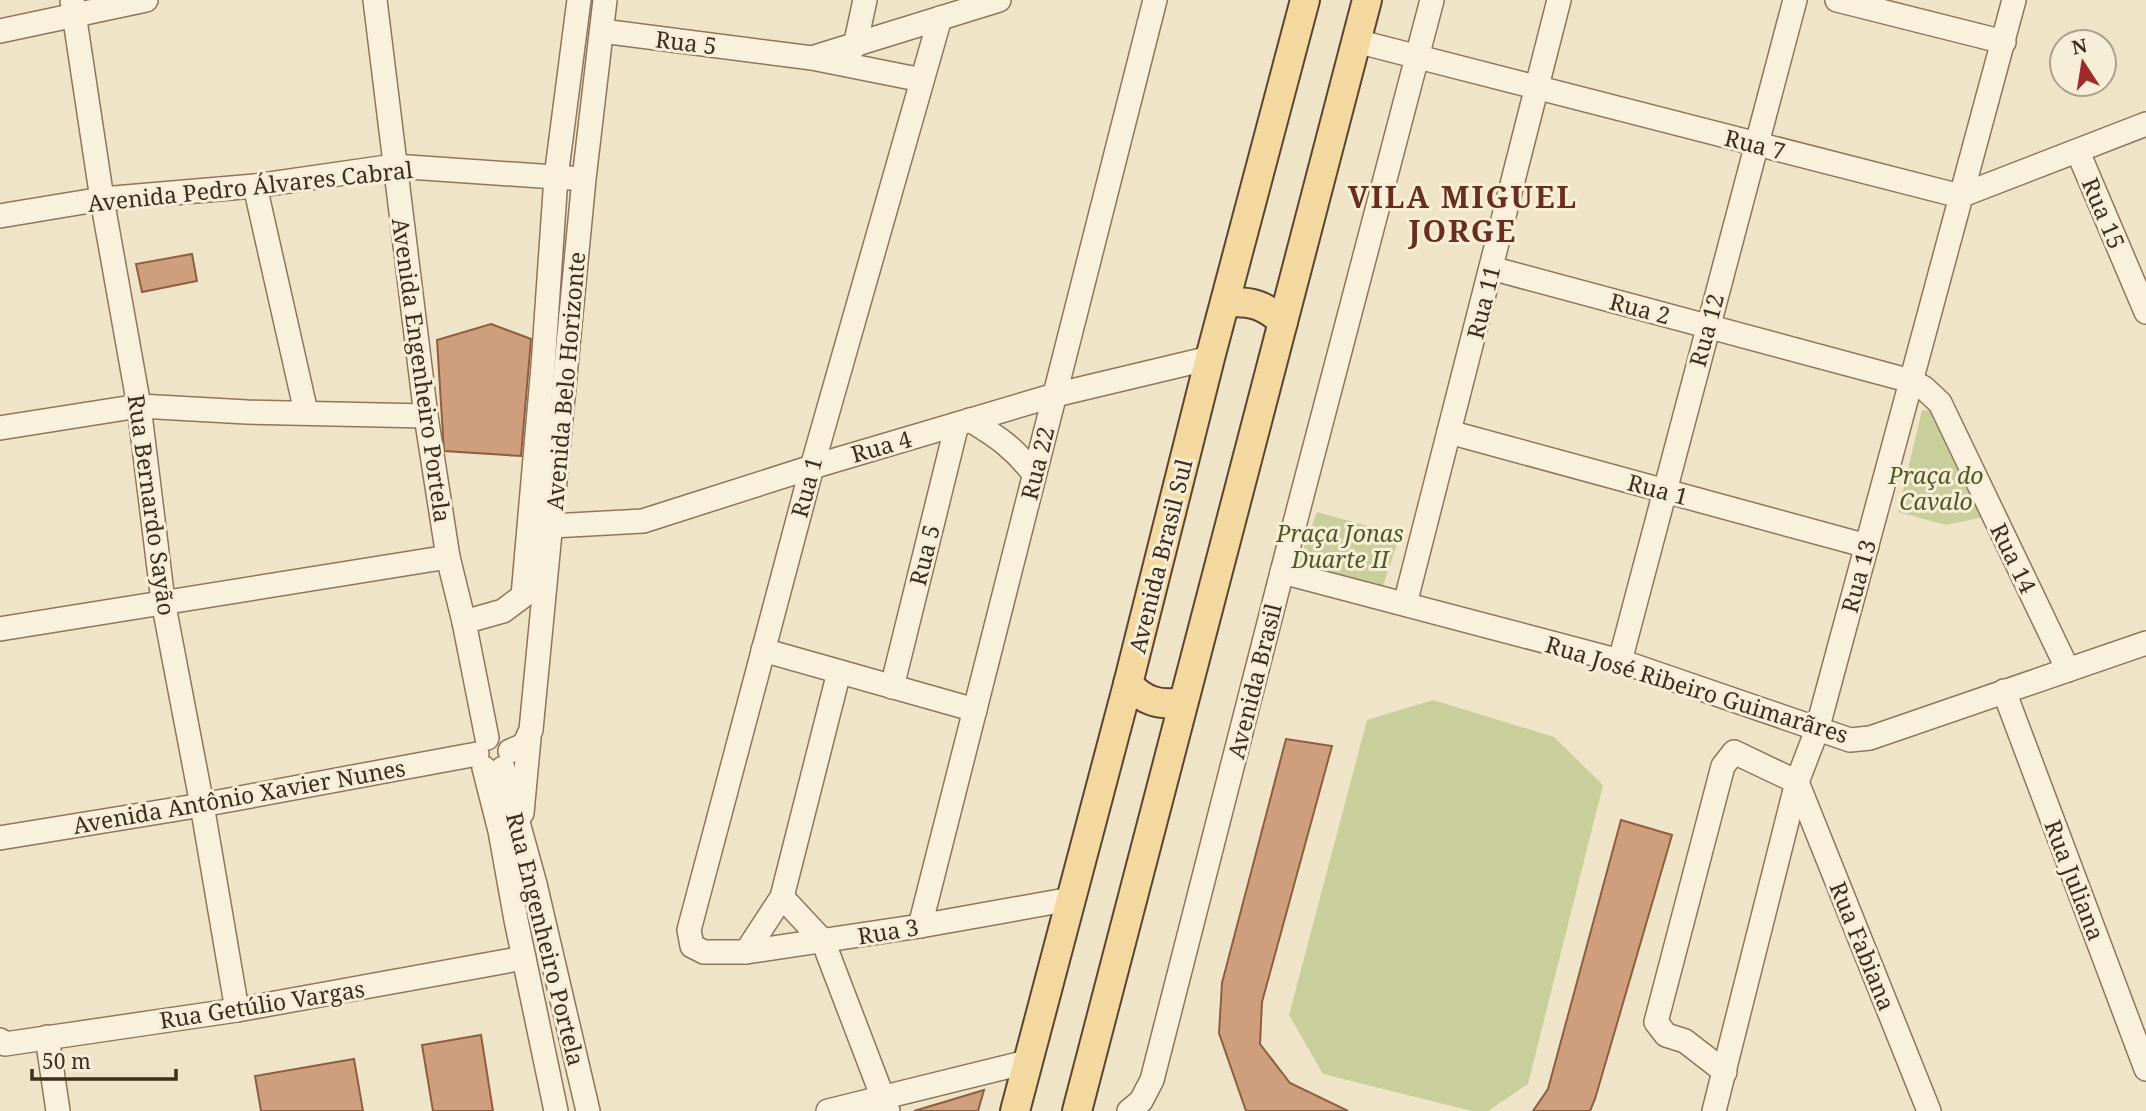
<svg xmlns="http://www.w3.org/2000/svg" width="2146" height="1111" font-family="'Noto Serif',serif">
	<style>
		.green { fill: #c9cf9b }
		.building { fill: #cf9f7d; stroke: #8d5f41; stroke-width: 2 }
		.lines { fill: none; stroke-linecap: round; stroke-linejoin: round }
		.minor-casing { stroke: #8d765c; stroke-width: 26 }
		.major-casing { stroke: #5b4430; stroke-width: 32 }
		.minor { stroke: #faf1dc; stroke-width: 23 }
		.major { stroke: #f3d9a0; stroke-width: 28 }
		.labels { text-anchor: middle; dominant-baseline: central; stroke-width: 6; stroke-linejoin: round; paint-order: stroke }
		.street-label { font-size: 23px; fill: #3d2e20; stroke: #f7eed8 }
		.park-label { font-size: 23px; font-style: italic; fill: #4d5a26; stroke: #f7eed8 }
		.district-label { font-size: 30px; font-weight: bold; letter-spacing: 2px; fill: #6b2e1e; stroke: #f7eed8 }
	</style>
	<rect width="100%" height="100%" fill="#f0e4c8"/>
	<g class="green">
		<path d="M 1922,410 L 1937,411 L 1984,517 L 1946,525 L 1898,512 Z"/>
		<path d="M 1317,512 L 1400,535 L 1383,586 L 1298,563 Z"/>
		<path d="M 1433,700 L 1554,737 L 1603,785 L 1528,1084 L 1488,1111 L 1472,1111 L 1323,1074 L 1289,1015 L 1367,720 Z"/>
	</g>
	<g class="building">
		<path d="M 192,254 L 197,281 L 142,292 L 136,264 Z"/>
		<path d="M 491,324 L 531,339 L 521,456 L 444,451 L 437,340 Z"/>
		<path d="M 1286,739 L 1332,746 L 1262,1002 L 1260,1044 L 1290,1083 L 1348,1111 L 1246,1111 L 1219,1033 L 1222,983 Z"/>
		<path d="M 1621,820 L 1672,835 L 1595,1099 L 1590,1111 L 1533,1111 L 1548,1089 Z"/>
		<path d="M 481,1035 L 493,1111 L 433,1111 L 422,1045 Z"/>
		<path d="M 354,1059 L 363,1111 L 261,1111 L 255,1076 Z"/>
		<path d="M 984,1090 L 978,1111 L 914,1111 Z"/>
	</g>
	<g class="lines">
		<defs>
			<g id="minor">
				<path d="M 72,0 L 102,199 L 139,406 L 163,601 L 202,805 L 237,1010"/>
				<path d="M 375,0 L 426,416 L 448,557 L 464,622 L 487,738"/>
				<path d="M 1837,0 L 2004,42"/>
				<path d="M 940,18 L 812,467 L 689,930 L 692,946 L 704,952 L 746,952 L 920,926 L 1071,899"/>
				<path d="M 0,31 L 146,0"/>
				<path d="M 602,31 L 812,58 L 922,80"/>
				<path d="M 1356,41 L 1960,196 L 2146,124"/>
				<path d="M 855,46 L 865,0"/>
				<path d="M 818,56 L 999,0"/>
				<path d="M 2078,152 L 2146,312"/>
				<path d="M 255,186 L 306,412"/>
				<path d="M 0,216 L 102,199 L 255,186 L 394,166 L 570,178"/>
				<path d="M 1491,268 L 1911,381 L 1924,388 L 1940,403 L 2068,670"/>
				<path d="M 970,420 C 998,437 1014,448 1034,474"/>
				<path d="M 0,428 L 139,406 L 247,412 L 426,416"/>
				<path d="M 1449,432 L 1867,546"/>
				<path d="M 552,526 L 643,521 L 812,467 L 1055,395 L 1210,358"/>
				<path d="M 1282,572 L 1620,661 L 1850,740 L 1870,738 L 2146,643"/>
				<path d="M 1405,604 L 1559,0"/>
				<path d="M 464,622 L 503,611 L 523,596 L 543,366 L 556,177 L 579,0"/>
				<path d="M 0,629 L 448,557"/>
				<path d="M 763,650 L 975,710"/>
				<path d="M 1620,661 L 1795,0"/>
				<path d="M 892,687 L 957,424"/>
				<path d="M 2004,691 L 2146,1069"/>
				<path d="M 510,751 L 524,745 L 531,730 L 584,179 L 605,0"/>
				<path d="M 484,768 L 500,831 L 516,920 L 556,1111"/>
				<path d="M 503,768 L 535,884 L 588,1111"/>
				<path d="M 522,813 L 529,738"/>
				<path d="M 0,838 L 202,805 L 477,754"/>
				<path d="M 782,897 L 823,941 L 888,1111"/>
				<path d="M 920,926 L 1155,0"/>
				<path d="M 746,952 L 782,897 L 839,672"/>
				<path d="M 47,1037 L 58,1111"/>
				<path d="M 0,1040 L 5,1044 L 237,1010 L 524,958"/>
				<path d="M 1725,1072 L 1685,1041 L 1666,1035 L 1656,1022 L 1723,766 L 1734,752 L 1797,782 L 1929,1111"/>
				<path d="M 828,1111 L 1027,1062"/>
				<path d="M 1129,1111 L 1141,1101 L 1152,1080 L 1282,572 L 1432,0"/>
				<path d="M 1714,1111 L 1797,782 L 1817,730 L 2014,0"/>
			</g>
			<g id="major">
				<path d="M 1225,303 C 1250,300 1265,305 1283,322"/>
				<path d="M 1128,684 C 1144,701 1159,706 1182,702"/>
				<path d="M 1015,1111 L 1128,684 L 1210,358 L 1305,0"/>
				<path d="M 1077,1111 L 1367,0"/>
			</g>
		</defs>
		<use href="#minor" class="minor-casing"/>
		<use href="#major" class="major-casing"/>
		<use href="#minor" class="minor"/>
		<use href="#major" class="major"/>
	</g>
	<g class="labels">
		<g class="street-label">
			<text transform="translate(686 42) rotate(7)">Rua 5</text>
			<text transform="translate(1755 144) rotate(14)">Rua 7</text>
			<text transform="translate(250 186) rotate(-6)">Avenida Pedro Álvares Cabral</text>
			<text transform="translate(2104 213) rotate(67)">Rua 15</text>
			<text transform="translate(1483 302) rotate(-76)">Rua 11</text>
			<text transform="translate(1640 308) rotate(15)">Rua 2</text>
			<text transform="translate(1706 330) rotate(-75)">Rua 12</text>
			<text transform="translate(422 370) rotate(82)">Avenida Engenheiro Portela</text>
			<text transform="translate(565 381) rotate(-85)">Avenida Belo Horizonte</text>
			<text transform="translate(881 446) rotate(-16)">Rua 4</text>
			<text transform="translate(1037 463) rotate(-76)">Rua 22</text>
			<text transform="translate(806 487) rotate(-75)">Rua 1</text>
			<text transform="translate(1658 489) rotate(15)">Rua 1</text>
			<text transform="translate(152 505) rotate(82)">Rua Bernardo Sayão</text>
			<text transform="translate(924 555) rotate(-76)">Rua 5</text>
			<text transform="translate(1160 556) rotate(-76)">Avenida Brasil Sul</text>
			<text transform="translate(2014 558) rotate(64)">Rua 14</text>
			<text transform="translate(1858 576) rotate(-75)">Rua 13</text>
			<text transform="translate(1254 681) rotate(-76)">Avenida Brasil</text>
			<text transform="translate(1697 689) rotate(17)">Rua José Ribeiro Guimarãres</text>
			<text transform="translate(239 796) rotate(-10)">Avenida Antônio Xavier Nunes</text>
			<text transform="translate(2075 880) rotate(69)">Rua Juliana</text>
			<text transform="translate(888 931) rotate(-9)">Rua 3</text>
			<text transform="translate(546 939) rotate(76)">Rua Engenheiro Portela</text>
			<text transform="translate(1863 946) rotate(68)">Rua Fabiana</text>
			<text transform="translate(262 1004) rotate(-9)">Rua Getúlio Vargas</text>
		</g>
		<g class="park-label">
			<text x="1936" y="475">Praça do<tspan x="1936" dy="26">Cavalo</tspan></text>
			<text x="1340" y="533">Praça Jonas<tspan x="1340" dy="26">Duarte II</tspan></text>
		</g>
		<g class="district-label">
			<text x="1463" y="196">VILA MIGUEL<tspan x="1463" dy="34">JORGE</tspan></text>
		</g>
	</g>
	<g transform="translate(2083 63) rotate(348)"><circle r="33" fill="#f7eed8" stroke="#ada18e" stroke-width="2"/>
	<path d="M0-5L12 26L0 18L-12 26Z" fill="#9e2a2b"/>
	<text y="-10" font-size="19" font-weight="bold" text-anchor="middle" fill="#3d2e20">N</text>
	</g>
	<path d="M32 1069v10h144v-10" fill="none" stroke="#3d2e20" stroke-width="3.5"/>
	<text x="42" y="1069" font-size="21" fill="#3d2e20" stroke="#f7eed8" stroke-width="5" paint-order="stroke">50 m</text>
</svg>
